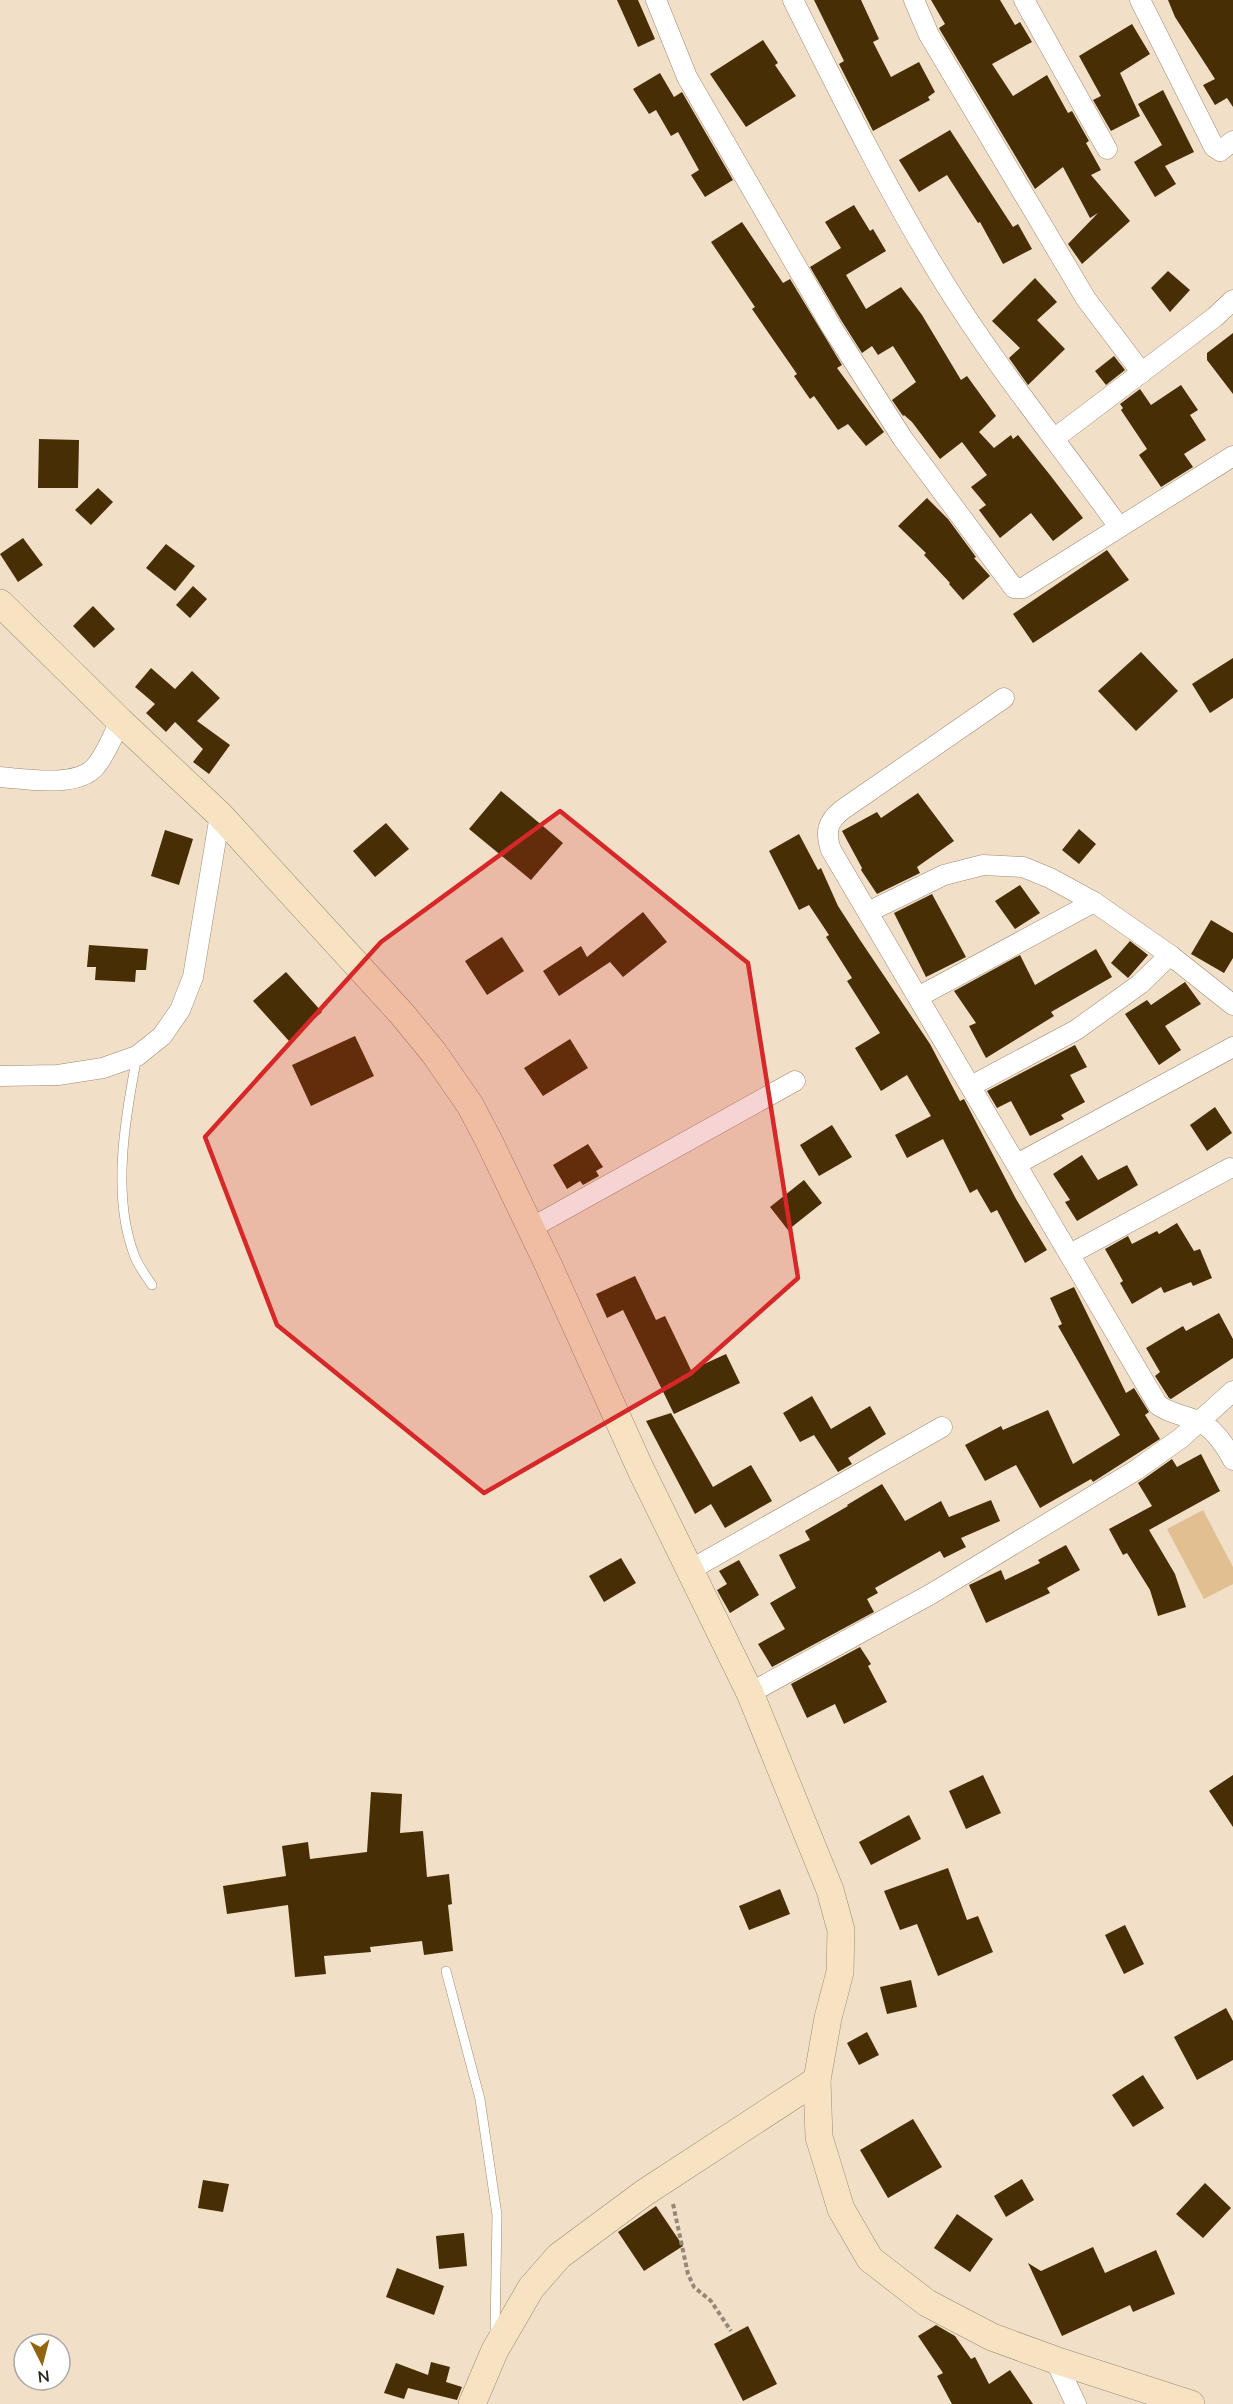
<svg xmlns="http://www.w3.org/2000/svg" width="1233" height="2404" font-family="'Nunito Sans',sans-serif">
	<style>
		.green { fill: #e1bf91 }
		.building { fill: #472e04 }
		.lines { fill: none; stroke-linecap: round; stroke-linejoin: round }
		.lane-casing { stroke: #9c8b75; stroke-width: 10 }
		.street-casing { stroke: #9c8b75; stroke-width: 21 }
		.secondary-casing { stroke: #9c8b75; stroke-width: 28 }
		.path { stroke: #958877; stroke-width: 4; stroke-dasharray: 4.5 3; stroke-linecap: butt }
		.lane { stroke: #fff; stroke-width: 9 }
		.street { stroke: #fff; stroke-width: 20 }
		.secondary { stroke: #f7e3c2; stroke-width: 27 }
		.marked { fill: #d62828; fill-opacity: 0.2; stroke: #d62828; stroke-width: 4.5; stroke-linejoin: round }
	</style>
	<rect width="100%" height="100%" fill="#f1dfc7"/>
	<path class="green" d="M 1203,1510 L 1233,1567 L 1233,1584 L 1204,1599 L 1167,1529 Z"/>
	<g class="building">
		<path d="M 617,0 L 638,0 L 655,39 L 638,47 Z"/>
		<path d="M 814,0 L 861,0 L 879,39 L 873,42 L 891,77 L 919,62 L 935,92 L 928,97 L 930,100 L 873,131 L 839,64 L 844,61 Z"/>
		<path d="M 931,0 L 1000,0 L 1015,25 L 1020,22 L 1032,42 L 992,64 L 1013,96 L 1047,75 L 1068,113 L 1072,111 L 1089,141 L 1086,143 L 1101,170 L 1091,175 L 1130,221 L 1082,264 L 1068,244 L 1098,213 L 1090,218 L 1063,167 L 1035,189 L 940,30 L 939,28 L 945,24 Z"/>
		<path d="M 1168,0 L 1233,0 L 1233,107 L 1227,98 L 1215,105 L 1203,85 L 1215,79 L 1175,17 Z"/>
		<path d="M 1132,24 L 1150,54 L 1120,73 L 1140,116 L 1111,131 L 1093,100 L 1101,96 L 1079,56 Z"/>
		<path d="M 763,40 L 778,63 L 775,65 L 796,96 L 746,127 L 710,74 Z"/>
		<path d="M 660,73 L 674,97 L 682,92 L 733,180 L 705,197 L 691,175 L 699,170 L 678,132 L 671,136 L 656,110 L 649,114 L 633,89 Z"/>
		<path d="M 1163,90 L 1194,152 L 1165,166 L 1176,184 L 1155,197 L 1134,162 L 1162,145 L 1138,104 Z"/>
		<path d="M 950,130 L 1013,227 L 1018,224 L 1032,249 L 1003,264 L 980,222 L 978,223 L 947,175 L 919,192 L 899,160 Z"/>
		<path d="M 854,205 L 870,231 L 873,229 L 886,251 L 846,275 L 866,309 L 901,287 L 922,315 L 961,380 L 967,376 L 996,416 L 979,432 L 994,448 L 1011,435 L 1013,439 L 1018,435 L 1050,475 L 1083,518 L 1053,541 L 1031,513 L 1000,538 L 979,510 L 986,505 L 971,487 L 987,475 L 962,442 L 940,459 L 912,422 L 904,415 L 903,416 L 892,400 L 916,382 L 893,346 L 878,355 L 872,346 L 862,353 L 841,320 L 810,267 L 841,248 L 825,222 Z"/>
		<path d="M 742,222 L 783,283 L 790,279 L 842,365 L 837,368 L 884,432 L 866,446 L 848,424 L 838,430 L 814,396 L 810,399 L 794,376 L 797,374 L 752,309 L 755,307 L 711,242 Z"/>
		<path d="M 1168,271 L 1190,290 L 1170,312 L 1151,288 Z"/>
		<path d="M 1035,278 L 1057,302 L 1037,320 L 1065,349 L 1028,385 L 1009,358 L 1020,348 L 992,321 Z"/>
		<path d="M 1233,333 L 1233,394 L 1207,360 L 1207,353 Z"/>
		<path d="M 1114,356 L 1125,370 L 1106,385 L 1095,371 Z"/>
		<path d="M 1181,385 L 1198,410 L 1190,415 L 1206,440 L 1184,454 L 1193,467 L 1161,487 L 1139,455 L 1147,449 L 1121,410 L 1123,408 L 1120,404 L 1140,389 L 1151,405 Z"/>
		<path d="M 39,439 L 79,440 L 78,488 L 38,488 Z"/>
		<path d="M 98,488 L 113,502 L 91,525 L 75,510 Z"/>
		<path d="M 927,498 L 948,519 L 976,557 L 974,558 L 990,576 L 963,600 L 949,584 L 950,583 L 924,555 L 926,553 L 898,526 Z"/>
		<path d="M 23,538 L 43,565 L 18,582 L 0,554 Z"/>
		<path d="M 166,544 L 195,566 L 175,591 L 146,568 Z"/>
		<path d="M 1107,550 L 1129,580 L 1033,643 L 1013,614 Z"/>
		<path d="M 193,586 L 207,599 L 190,618 L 176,605 Z"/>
		<path d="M 93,606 L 115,629 L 94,648 L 73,626 Z"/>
		<path d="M 1141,652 L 1178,691 L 1136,731 L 1098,691 Z"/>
		<path d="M 1233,658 L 1233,698 L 1210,713 L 1192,684 Z"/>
		<path d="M 151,668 L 175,689 L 192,671 L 220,698 L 197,721 L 230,745 L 209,774 L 193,762 L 203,749 L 175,722 L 166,732 L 146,713 L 155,704 L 135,687 Z"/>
		<path d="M 501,791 L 563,843 L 531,880 L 469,829 Z"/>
		<path d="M 918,793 L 954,841 L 917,867 L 920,873 L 877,894 L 861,870 L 862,868 L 842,831 L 877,812 L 881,818 Z"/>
		<path d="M 386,823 L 409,849 L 375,877 L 353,851 Z"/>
		<path d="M 1079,829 L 1096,844 L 1079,864 L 1062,850 Z"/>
		<path d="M 165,830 L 193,839 L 179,885 L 151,876 Z"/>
		<path d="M 799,834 L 818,870 L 821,868 L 838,906 L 860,940 L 930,1044 L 960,1101 L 964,1099 L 1016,1199 L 1047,1250 L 1025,1263 L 997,1210 L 991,1213 L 977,1189 L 970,1193 L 943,1139 L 907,1158 L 895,1135 L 931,1116 L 907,1075 L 881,1091 L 855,1048 L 880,1033 L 847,981 L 852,978 L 826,937 L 829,935 L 809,905 L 799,910 L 769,851 Z"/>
		<path d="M 1020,885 L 1040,913 L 1015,929 L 995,901 Z"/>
		<path d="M 932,894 L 966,957 L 926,977 L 894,913 Z"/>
		<path d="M 643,912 L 667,942 L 623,977 L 610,962 L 559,996 L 543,971 L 581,946 L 587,957 Z"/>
		<path d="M 1211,920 L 1233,933 L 1233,958 L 1224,973 L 1191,954 Z"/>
		<path d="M 502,937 L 524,971 L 487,995 L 465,961 Z"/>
		<path d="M 1130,941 L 1148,955 L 1128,978 L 1111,963 Z"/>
		<path d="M 89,945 L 148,949 L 146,970 L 136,970 L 135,982 L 95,980 L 96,967 L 87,967 Z"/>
		<path d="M 1096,949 L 1112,977 L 1051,1012 L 1054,1016 L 986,1058 L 969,1026 L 976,1023 L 954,991 L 1020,955 L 1035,985 Z"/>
		<path d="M 286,972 L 322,1012 L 289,1041 L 253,1001 Z"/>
		<path d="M 1185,982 L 1201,1004 L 1165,1026 L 1181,1050 L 1159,1065 L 1125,1014 L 1147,1000 L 1151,1005 Z"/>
		<path d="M 355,1036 L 374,1076 L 311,1106 L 292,1065 Z"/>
		<path d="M 570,1039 L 588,1068 L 543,1096 L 524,1068 Z"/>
		<path d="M 1075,1045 L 1087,1067 L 1070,1075 L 1085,1102 L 1061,1115 L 1064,1119 L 1030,1136 L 1011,1101 L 997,1108 L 987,1091 Z"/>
		<path d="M 1215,1107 L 1232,1133 L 1207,1151 L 1190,1125 Z"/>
		<path d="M 832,1125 L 852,1157 L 819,1176 L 800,1145 Z"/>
		<path d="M 588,1144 L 603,1167 L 596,1171 L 599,1176 L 583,1185 L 580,1181 L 567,1189 L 553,1165 Z"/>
		<path d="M 1082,1155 L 1098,1180 L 1127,1165 L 1138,1185 L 1077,1221 L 1065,1202 L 1070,1200 L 1053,1174 Z"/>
		<path d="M 804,1180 L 822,1203 L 788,1230 L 770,1207 Z"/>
		<path d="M 1177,1223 L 1194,1251 L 1200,1249 L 1212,1278 L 1193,1286 L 1191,1282 L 1164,1293 L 1161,1287 L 1132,1304 L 1120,1283 L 1123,1281 L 1105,1249 L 1128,1236 L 1132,1244 L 1157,1231 L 1159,1234 Z"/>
		<path d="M 635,1276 L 656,1320 L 665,1316 L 691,1370 L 726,1354 L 740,1383 L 674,1414 L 623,1310 L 607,1318 L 596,1294 Z"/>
		<path d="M 1074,1287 L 1126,1393 L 1134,1388 L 1149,1412 L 1145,1415 L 1160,1439 L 1093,1482 L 1091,1479 L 1040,1508 L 1016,1465 L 985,1481 L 965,1445 L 1001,1426 L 1003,1430 L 1048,1410 L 1073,1464 L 1120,1435 L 1058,1326 L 1062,1324 L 1050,1298 Z"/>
		<path d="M 1219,1313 L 1233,1339 L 1233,1358 L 1171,1399 L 1169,1398 L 1155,1376 L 1160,1372 L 1146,1348 L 1183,1326 L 1186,1331 Z"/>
		<path d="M 812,1396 L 831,1429 L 870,1406 L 886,1434 L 848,1458 L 852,1464 L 838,1472 L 814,1435 L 800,1442 L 783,1413 Z"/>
		<path d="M 671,1413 L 713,1487 L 751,1465 L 772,1501 L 725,1528 L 711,1504 L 695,1514 L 646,1421 Z"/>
		<path d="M 1201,1454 L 1220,1491 L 1149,1530 L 1175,1574 L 1186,1607 L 1158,1616 L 1150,1590 L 1127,1553 L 1123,1555 L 1109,1529 L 1152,1506 L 1138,1483 L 1172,1459 L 1177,1467 Z"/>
		<path d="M 882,1484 L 905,1521 L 941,1501 L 949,1517 L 991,1500 L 1000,1521 L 961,1538 L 966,1547 L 944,1558 L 940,1551 L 875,1588 L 878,1593 L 867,1599 L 874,1612 L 772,1667 L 758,1644 L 785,1629 L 770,1603 L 796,1588 L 779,1555 L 810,1540 L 805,1531 L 848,1506 L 847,1505 Z"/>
		<path d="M 1066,1545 L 1080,1570 L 1047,1588 L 1050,1593 L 986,1623 L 969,1585 L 1001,1570 L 1005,1580 L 1040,1563 L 1038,1560 Z"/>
		<path d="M 621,1558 L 636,1583 L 604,1602 L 589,1576 Z"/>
		<path d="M 739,1560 L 759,1595 L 730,1613 L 717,1590 L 727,1584 L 719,1571 Z"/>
		<path d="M 860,1647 L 871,1664 L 868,1666 L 887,1702 L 844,1724 L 835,1704 L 807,1718 L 791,1684 Z"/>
		<path d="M 983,1775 L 1001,1813 L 966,1829 L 949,1791 Z"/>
		<path d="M 1233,1775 L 1233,1827 L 1209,1791 Z"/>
		<path d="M 371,1792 L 402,1794 L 400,1833 L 423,1831 L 427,1877 L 449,1874 L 452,1904 L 448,1905 L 453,1951 L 424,1955 L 422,1941 L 370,1947 L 371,1952 L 324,1956 L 326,1974 L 295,1977 L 288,1905 L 227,1914 L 223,1886 L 286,1876 L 282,1846 L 308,1842 L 310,1859 L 367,1852 Z"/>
		<path d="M 909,1815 L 921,1839 L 871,1865 L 859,1842 Z"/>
		<path d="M 948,1868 L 967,1920 L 978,1916 L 993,1952 L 938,1976 L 917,1924 L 900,1930 L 884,1891 Z"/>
		<path d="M 780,1889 L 790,1914 L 749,1930 L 739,1906 Z"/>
		<path d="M 1125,1925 L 1144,1964 L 1124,1974 L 1105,1935 Z"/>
		<path d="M 911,1980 L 917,2007 L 887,2014 L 880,1987 Z"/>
		<path d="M 1226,2008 L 1233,2021 L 1233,2060 L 1197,2080 L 1174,2037 Z"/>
		<path d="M 867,2032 L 879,2055 L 859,2065 L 847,2043 Z"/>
		<path d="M 1143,2075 L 1164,2108 L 1133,2127 L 1112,2095 Z"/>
		<path d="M 913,2119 L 942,2167 L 888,2198 L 860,2150 Z"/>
		<path d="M 1022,2179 L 1034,2200 L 1006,2217 L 994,2196 Z"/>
		<path d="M 203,2180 L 229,2184 L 223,2212 L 198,2208 Z"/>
		<path d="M 1205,2183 L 1231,2208 L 1203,2238 L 1176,2214 Z"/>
		<path d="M 656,2206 L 683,2246 L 644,2271 L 618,2232 Z"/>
		<path d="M 957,2214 L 993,2239 L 970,2272 L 934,2248 Z"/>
		<path d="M 464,2233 L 467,2266 L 439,2269 L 436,2236 Z"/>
		<path d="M 1093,2247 L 1105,2273 L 1156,2250 L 1175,2294 L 1133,2312 L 1130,2305 L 1062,2336 L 1028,2263 L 1041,2271 Z"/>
		<path d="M 397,2268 L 444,2286 L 434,2315 L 386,2297 Z"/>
		<path d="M 936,2325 L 955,2336 L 971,2359 L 975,2357 L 989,2384 L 1010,2370 L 1033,2404 L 952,2404 L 937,2376 L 943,2373 L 918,2336 Z"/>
		<path d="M 748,2326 L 777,2384 L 743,2401 L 714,2344 Z"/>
		<path d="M 431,2362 L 450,2367 L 446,2382 L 462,2387 L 457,2400 L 408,2388 L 404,2399 L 384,2393 L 396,2363 L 428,2375 Z"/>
	</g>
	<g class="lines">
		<defs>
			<g id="lane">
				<path d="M 137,1056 C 125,1118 111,1197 135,1257 C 139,1267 146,1276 152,1285"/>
				<path d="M 446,1971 L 480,2099 L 497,2215 L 495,2333"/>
			</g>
			<g id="street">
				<path d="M 656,0 L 687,77 L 831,326 L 903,439 L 1014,588 L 1023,588 L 1233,456"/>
				<path d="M 793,0 C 841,96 888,192 945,284 C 997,368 1061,446 1119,527"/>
				<path d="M 914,0 L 929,35 L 1086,299 L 1142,373"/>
				<path d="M 1024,0 L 1107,149"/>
				<path d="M 1140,0 L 1214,147 L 1220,151 L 1233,141"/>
				<path d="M 1055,438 L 1215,317 L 1233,300"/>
				<path d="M 1004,698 L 842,810 C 827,822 825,832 831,850 L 1158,1405 C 1171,1414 1184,1415 1198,1421 C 1214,1428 1225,1445 1233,1460"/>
				<path d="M 0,777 C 25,779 77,788 95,767 C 106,754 113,736 120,721"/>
				<path d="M 868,912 L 944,875 L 983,865 L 1023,867 L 1050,878 L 1094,902 L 1170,955 L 1233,1005"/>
				<path d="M 918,997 L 1094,902"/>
				<path d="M 0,1076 L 58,1075 L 103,1068 L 137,1056 L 162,1036 L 180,1010 L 193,977 L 220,815"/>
				<path d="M 971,1086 L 1076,1030 L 1140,984 L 1170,955"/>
				<path d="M 1017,1164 L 1233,1047"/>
				<path d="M 531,1228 L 795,1081"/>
				<path d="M 1070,1254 L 1230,1168"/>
				<path d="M 690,1570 L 942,1427"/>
				<path d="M 750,1693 L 931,1594 L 1136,1470 L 1181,1438 L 1233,1391"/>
				<path d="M 1055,2360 L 1076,2404"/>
			</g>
			<g id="secondary">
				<path d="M 0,603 L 120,721 L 220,815 L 402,1014 L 434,1053 L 470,1105 L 489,1141 L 547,1262 L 641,1470 L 750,1693 L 830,1890 L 841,1930 L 840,1972 L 828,2018 L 817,2080 L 644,2193 L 559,2256 L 531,2288 L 495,2350 L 472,2404"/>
				<path d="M 817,2080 L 819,2137 L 841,2209 L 870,2259 L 927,2303 L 992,2337 L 1055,2360 L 1191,2404"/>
			</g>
		</defs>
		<use href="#lane" class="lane-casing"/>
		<use href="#street" class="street-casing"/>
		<use href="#secondary" class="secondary-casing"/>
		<path class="path" d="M 673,2204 L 688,2274 L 694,2287 L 711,2301 L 731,2331"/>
		<use href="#lane" class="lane"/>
		<use href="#street" class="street"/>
		<use href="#secondary" class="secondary"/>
	</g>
	<path class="marked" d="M 560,811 L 748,963 L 798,1278 L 690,1374 L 484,1493 L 277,1325 L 205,1137 L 381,942 Z"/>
	<g transform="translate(42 2362) rotate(174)"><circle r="28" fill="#ffffff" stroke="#aba8a5" stroke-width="1.5"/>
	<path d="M0-4.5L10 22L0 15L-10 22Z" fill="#926310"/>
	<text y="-9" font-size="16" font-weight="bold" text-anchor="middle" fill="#2d261d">N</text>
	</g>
</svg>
